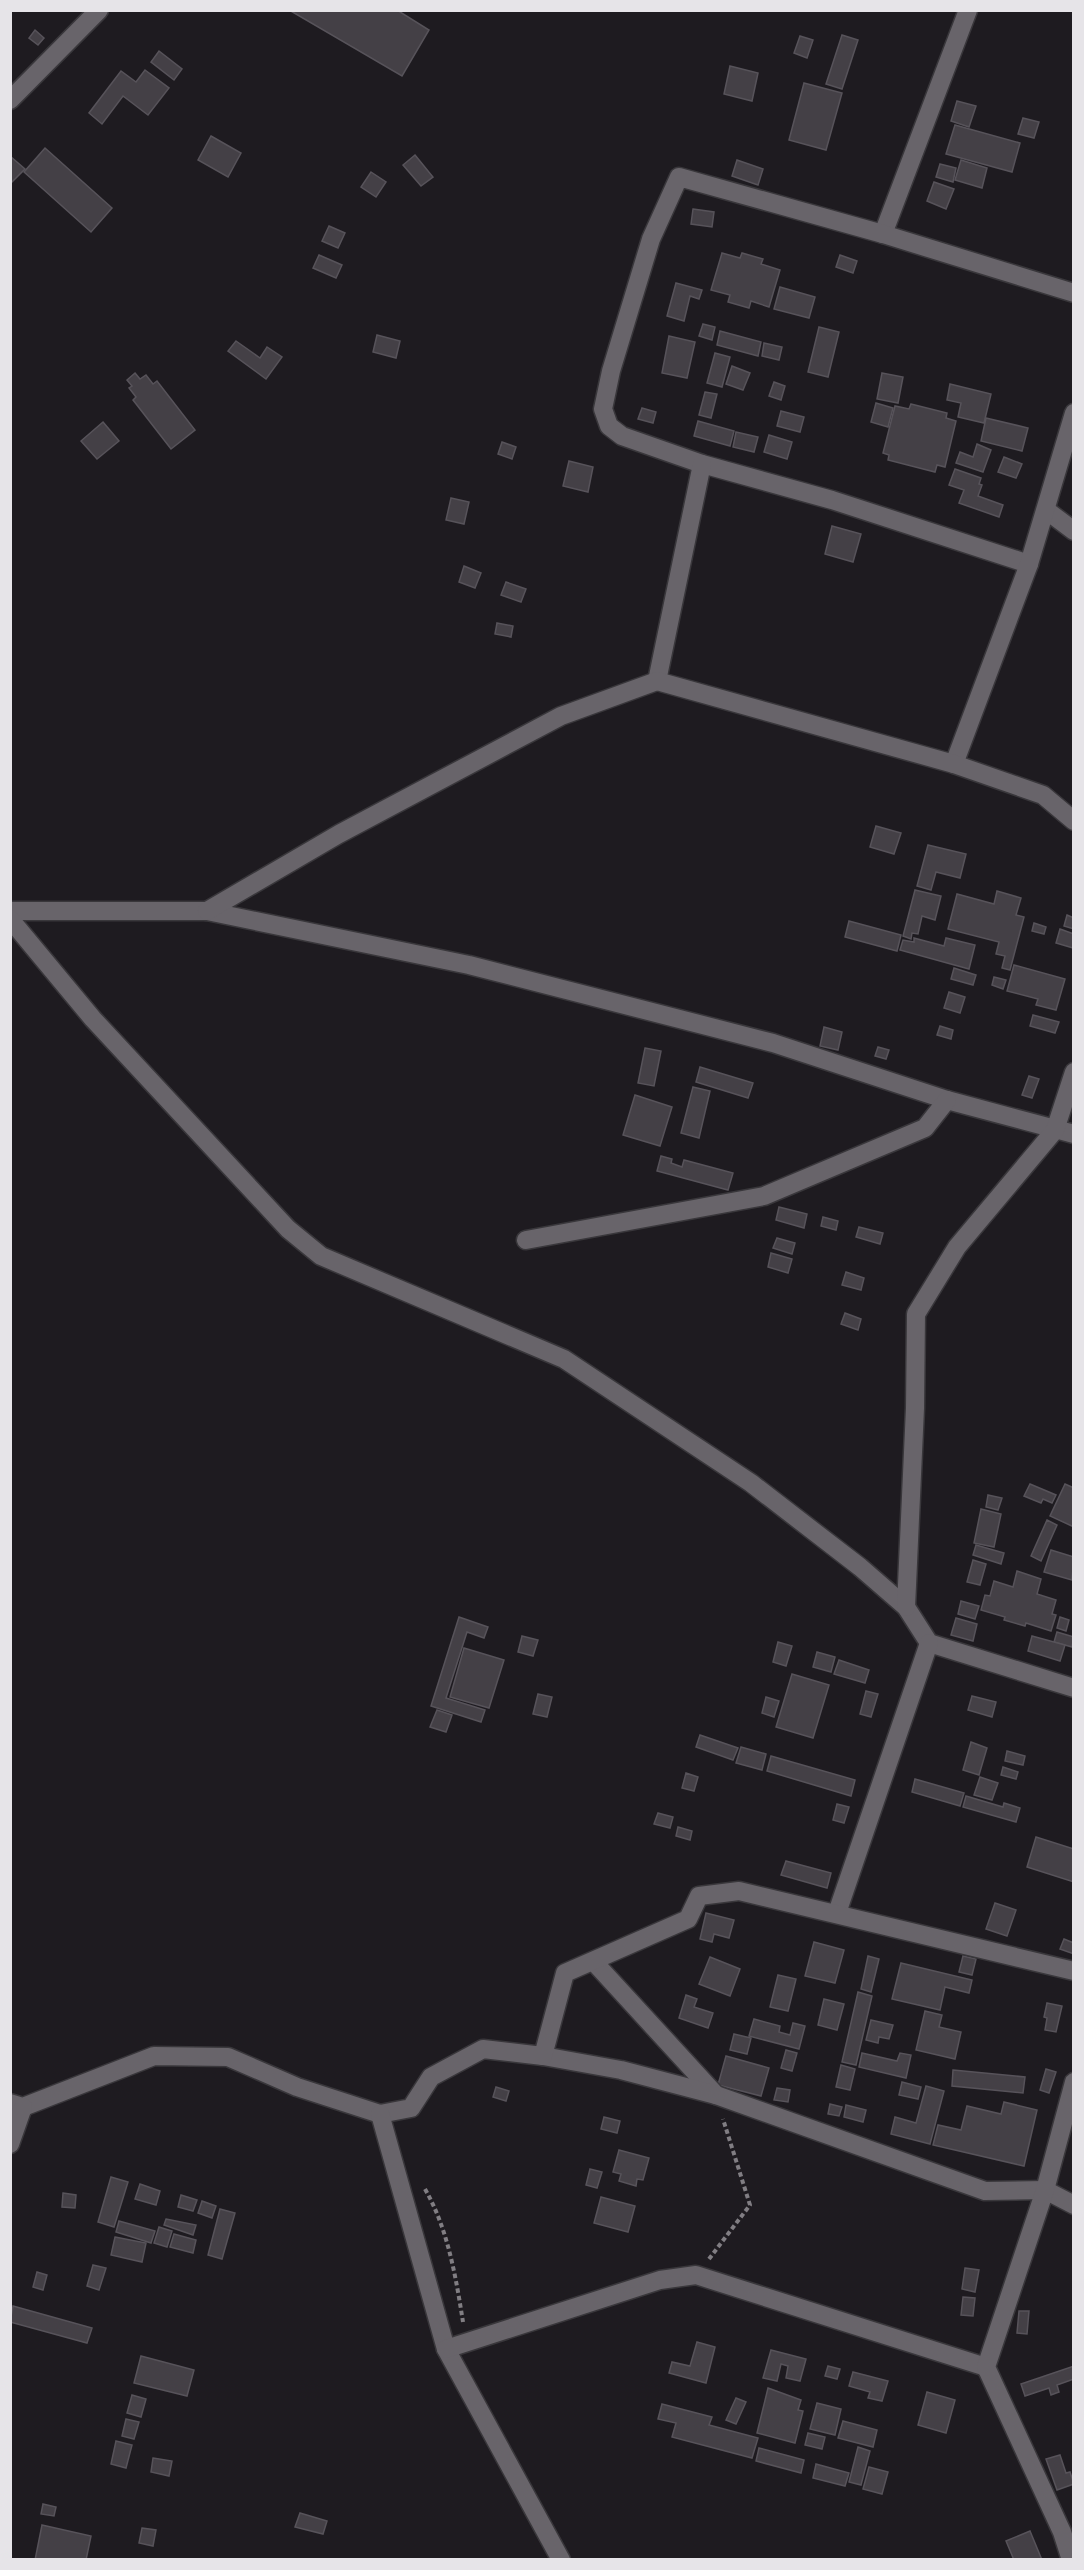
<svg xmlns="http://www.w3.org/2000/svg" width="1084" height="2570" font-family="'Asap Condensed',sans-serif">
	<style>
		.building { fill: #444046; stroke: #57535a; stroke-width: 1.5 }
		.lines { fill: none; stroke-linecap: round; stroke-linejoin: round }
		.minor-casing { stroke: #39373b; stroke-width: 21 }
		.path { stroke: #817e83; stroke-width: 4; stroke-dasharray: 4.5 3; stroke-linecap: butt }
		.minor { stroke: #68646a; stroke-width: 18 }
	</style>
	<rect width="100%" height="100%" fill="#1e1b20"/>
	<g class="building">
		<path d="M 289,10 L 397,10 L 429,30 L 402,76 Z"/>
		<path d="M 35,30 L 44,38 L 38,45 L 29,38 Z"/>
		<path d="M 842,35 L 858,40 L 842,89 L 826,84 Z"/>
		<path d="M 800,36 L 813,40 L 807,58 L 794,53 Z"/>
		<path d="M 159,51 L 182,69 L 174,80 L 151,62 Z"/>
		<path d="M 730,66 L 758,73 L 752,101 L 724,94 Z"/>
		<path d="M 145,70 L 169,88 L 148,115 L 123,96 L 102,124 L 89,113 L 121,71 L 136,82 Z"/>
		<path d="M 804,83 L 842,93 L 826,150 L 789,140 Z"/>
		<path d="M 957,101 L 976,106 L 969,127 L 951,121 Z"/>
		<path d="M 1023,118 L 1039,122 L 1034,138 L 1018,134 Z"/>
		<path d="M 955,125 L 1020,143 L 1012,172 L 946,154 Z"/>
		<path d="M 211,136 L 241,153 L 228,177 L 198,160 Z"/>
		<path d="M 45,148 L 112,208 L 91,232 L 24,172 Z"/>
		<path d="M 415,155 L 433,177 L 421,186 L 403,165 Z"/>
		<path d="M 10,156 L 25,169 L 10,184 Z"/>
		<path d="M 737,160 L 763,169 L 758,185 L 732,176 Z"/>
		<path d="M 961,160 L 987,168 L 982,188 L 955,180 Z"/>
		<path d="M 940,164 L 956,168 L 953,182 L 936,177 Z"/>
		<path d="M 371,172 L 386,182 L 376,197 L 361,187 Z"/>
		<path d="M 934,182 L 954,189 L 946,209 L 927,201 Z"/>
		<path d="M 693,209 L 714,212 L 712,227 L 691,224 Z"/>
		<path d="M 329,226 L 345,233 L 338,248 L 322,241 Z"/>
		<path d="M 722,253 L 740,258 L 742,253 L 763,259 L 761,264 L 780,270 L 769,307 L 751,301 L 749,308 L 728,302 L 730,295 L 711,290 Z"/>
		<path d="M 319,255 L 342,265 L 336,278 L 313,268 Z"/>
		<path d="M 840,255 L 857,261 L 853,273 L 836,267 Z"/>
		<path d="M 676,283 L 702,290 L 699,299 L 690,296 L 684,321 L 667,316 Z"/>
		<path d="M 780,287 L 815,297 L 809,318 L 774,309 Z"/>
		<path d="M 703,324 L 715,327 L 712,340 L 699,336 Z"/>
		<path d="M 819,327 L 839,332 L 828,377 L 808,372 Z"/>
		<path d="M 720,331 L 761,342 L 758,356 L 717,345 Z"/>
		<path d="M 377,335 L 400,341 L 396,358 L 373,352 Z"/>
		<path d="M 669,336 L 695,342 L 687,378 L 662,373 Z"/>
		<path d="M 236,341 L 260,358 L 267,347 L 282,357 L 266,379 L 228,351 Z"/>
		<path d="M 764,343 L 782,347 L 779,360 L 762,356 Z"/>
		<path d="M 715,353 L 730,357 L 722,387 L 707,383 Z"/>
		<path d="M 732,366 L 750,373 L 743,390 L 726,384 Z"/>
		<path d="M 135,373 L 140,379 L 146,375 L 153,384 L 157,381 L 195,430 L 171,449 L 133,400 L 136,397 L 129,388 L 132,386 L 127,380 Z"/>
		<path d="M 882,373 L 903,377 L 898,403 L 877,399 Z"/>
		<path d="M 774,382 L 785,386 L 781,400 L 769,396 Z"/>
		<path d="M 950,384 L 991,394 L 984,423 L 958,417 L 961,403 L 947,400 Z"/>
		<path d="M 705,392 L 717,394 L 711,418 L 699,415 Z"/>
		<path d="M 876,403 L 893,408 L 888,427 L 871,422 Z"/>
		<path d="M 911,404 L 947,413 L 946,418 L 956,421 L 945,467 L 937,465 L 935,472 L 888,460 L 889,455 L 883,453 L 895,406 L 909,409 Z"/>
		<path d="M 642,408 L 656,412 L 653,423 L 638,419 Z"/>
		<path d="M 781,411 L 804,417 L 800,432 L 777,426 Z"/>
		<path d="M 986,418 L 1028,428 L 1022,451 L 981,441 Z"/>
		<path d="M 698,421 L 734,431 L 730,446 L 694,436 Z"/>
		<path d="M 103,422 L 119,441 L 97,459 L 81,441 Z"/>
		<path d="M 736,432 L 758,437 L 754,452 L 733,447 Z"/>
		<path d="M 769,435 L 792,442 L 787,459 L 764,452 Z"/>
		<path d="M 502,442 L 516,447 L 512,459 L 498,454 Z"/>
		<path d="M 977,444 L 991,450 L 983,472 L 956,463 L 960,452 L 973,457 Z"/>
		<path d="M 1004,457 L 1022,464 L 1016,478 L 998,472 Z"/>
		<path d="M 569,461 L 593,467 L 588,492 L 563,486 Z"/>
		<path d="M 955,469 L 981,478 L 979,484 L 982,485 L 978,496 L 1003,505 L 999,517 L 959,503 L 964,490 L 949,485 Z"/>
		<path d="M 451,498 L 469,502 L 464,524 L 446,520 Z"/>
		<path d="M 832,526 L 861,534 L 853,562 L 825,554 Z"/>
		<path d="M 464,566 L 481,573 L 475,588 L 459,582 Z"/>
		<path d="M 506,582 L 526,589 L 521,602 L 501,595 Z"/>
		<path d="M 497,623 L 513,626 L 511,637 L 495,634 Z"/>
		<path d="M 876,826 L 901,833 L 894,854 L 870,847 Z"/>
		<path d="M 928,845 L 966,854 L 960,878 L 936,872 L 931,890 L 917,886 Z"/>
		<path d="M 915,890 L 941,896 L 935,920 L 922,916 L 918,934 L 912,933 L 911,939 L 903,936 Z"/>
		<path d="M 997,891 L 1021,898 L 1016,915 L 1024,917 L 1010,970 L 1002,968 L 1005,956 L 996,954 L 999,942 L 948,929 L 957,894 L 994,904 Z"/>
		<path d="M 1067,915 L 1074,918 L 1074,929 L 1064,926 Z"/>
		<path d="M 849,921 L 901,935 L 897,951 L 845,937 Z"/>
		<path d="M 1034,923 L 1046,927 L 1044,934 L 1032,931 Z"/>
		<path d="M 1060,929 L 1074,934 L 1073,948 L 1056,943 Z"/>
		<path d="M 914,938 L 944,946 L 946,938 L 975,945 L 969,969 L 900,950 L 903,940 L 914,942 Z"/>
		<path d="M 1014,965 L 1065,979 L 1056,1010 L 1036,1005 L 1038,999 L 1007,991 Z"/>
		<path d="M 954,968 L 976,975 L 973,985 L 951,979 Z"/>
		<path d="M 994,977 L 1006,980 L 1003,989 L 992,985 Z"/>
		<path d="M 949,992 L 965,997 L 960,1013 L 944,1008 Z"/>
		<path d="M 1033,1015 L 1059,1022 L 1055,1033 L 1030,1026 Z"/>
		<path d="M 940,1026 L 953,1030 L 951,1039 L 937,1035 Z"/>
		<path d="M 824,1027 L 842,1032 L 838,1050 L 820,1046 Z"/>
		<path d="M 878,1047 L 889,1050 L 886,1059 L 875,1056 Z"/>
		<path d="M 645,1048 L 661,1051 L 654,1086 L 638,1083 Z"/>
		<path d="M 700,1067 L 753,1083 L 748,1098 L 696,1082 Z"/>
		<path d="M 1029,1076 L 1039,1079 L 1032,1098 L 1022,1095 Z"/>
		<path d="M 693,1087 L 710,1091 L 699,1138 L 681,1133 Z"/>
		<path d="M 635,1095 L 672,1107 L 660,1146 L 623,1135 Z"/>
		<path d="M 661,1156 L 672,1159 L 671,1163 L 682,1167 L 684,1160 L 733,1173 L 728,1190 L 657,1171 Z"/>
		<path d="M 779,1207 L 807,1214 L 804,1228 L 776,1220 Z"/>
		<path d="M 823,1217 L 838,1221 L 836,1230 L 821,1226 Z"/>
		<path d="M 859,1227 L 883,1233 L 880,1244 L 856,1237 Z"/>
		<path d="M 777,1238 L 795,1243 L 792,1254 L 773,1248 Z"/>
		<path d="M 771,1253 L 792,1259 L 788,1273 L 768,1267 Z"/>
		<path d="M 846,1272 L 864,1278 L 861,1290 L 842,1285 Z"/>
		<path d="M 845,1313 L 861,1319 L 858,1330 L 841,1324 Z"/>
		<path d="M 1030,1484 L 1056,1495 L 1052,1503 L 1043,1499 L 1041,1503 L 1024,1496 Z"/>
		<path d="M 1065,1484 L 1074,1488 L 1074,1527 L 1050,1516 Z"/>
		<path d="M 988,1495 L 1002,1498 L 998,1510 L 986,1507 Z"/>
		<path d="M 981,1509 L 1001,1514 L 994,1547 L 974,1543 Z"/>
		<path d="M 1047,1520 L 1057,1525 L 1041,1561 L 1031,1556 Z"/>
		<path d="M 976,1545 L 1004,1553 L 1001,1564 L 973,1555 Z"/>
		<path d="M 1051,1550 L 1074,1557 L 1072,1580 L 1044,1572 Z"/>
		<path d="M 973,1560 L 986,1564 L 980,1585 L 967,1582 Z"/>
		<path d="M 1017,1571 L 1041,1579 L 1037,1594 L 1056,1600 L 1052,1614 L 1056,1615 L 1051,1631 L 1026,1623 L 1025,1626 L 1004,1620 L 1005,1617 L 981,1610 L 985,1595 L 990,1596 L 994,1581 L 1013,1587 Z"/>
		<path d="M 961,1601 L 979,1606 L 975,1619 L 958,1614 Z"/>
		<path d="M 459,1617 L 488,1627 L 484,1638 L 467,1632 L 446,1698 L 485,1710 L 481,1722 L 431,1706 Z"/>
		<path d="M 1060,1617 L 1069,1620 L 1066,1631 L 1057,1628 Z"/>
		<path d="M 956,1618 L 977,1624 L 973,1641 L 951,1635 Z"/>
		<path d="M 1057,1632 L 1074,1637 L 1072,1647 L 1054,1642 Z"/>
		<path d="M 522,1636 L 538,1640 L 533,1656 L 518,1652 Z"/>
		<path d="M 1032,1636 L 1065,1645 L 1060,1661 L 1028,1651 Z"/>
		<path d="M 778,1642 L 792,1646 L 786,1666 L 773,1662 Z"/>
		<path d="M 464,1648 L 504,1660 L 489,1708 L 450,1697 Z"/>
		<path d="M 817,1652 L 835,1657 L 831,1672 L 813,1667 Z"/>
		<path d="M 839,1660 L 869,1670 L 865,1683 L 834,1674 Z"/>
		<path d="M 792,1674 L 829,1685 L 813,1738 L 776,1727 Z"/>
		<path d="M 866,1691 L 878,1694 L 871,1717 L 860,1714 Z"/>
		<path d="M 538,1694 L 552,1697 L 547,1717 L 533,1714 Z"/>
		<path d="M 972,1696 L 996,1702 L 992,1717 L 968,1710 Z"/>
		<path d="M 766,1697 L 779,1701 L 774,1717 L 762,1713 Z"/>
		<path d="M 437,1710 L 452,1715 L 446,1732 L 430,1727 Z"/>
		<path d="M 700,1735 L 738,1748 L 733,1760 L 696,1747 Z"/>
		<path d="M 971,1742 L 987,1748 L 979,1775 L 963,1770 Z"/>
		<path d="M 741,1747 L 766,1754 L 762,1770 L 736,1763 Z"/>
		<path d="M 1007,1751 L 1025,1756 L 1023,1765 L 1005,1761 Z"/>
		<path d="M 771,1756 L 855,1780 L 851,1796 L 767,1771 Z"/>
		<path d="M 1003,1767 L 1018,1772 L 1016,1779 L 1001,1775 Z"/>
		<path d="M 686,1773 L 698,1777 L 694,1791 L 682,1788 Z"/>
		<path d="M 980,1777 L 998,1783 L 992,1800 L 974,1795 Z"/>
		<path d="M 915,1779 L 964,1793 L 960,1806 L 912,1792 Z"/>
		<path d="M 966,1796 L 1003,1807 L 1004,1803 L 1020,1808 L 1016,1822 L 963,1807 Z"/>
		<path d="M 837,1804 L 849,1807 L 844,1823 L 833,1820 Z"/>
		<path d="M 658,1813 L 673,1817 L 670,1828 L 654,1824 Z"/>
		<path d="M 678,1827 L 692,1831 L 690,1840 L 676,1836 Z"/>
		<path d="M 1036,1837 L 1074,1849 L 1074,1882 L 1027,1867 Z"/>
		<path d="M 786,1861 L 831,1873 L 827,1888 L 781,1875 Z"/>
		<path d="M 995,1903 L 1016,1910 L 1007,1936 L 986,1929 Z"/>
		<path d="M 706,1913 L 734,1920 L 729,1938 L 714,1934 L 712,1942 L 700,1939 Z"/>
		<path d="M 1064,1939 L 1074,1943 L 1074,1954 L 1060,1949 Z"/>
		<path d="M 814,1942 L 844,1950 L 835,1983 L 805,1976 Z"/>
		<path d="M 868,1956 L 879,1959 L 871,1992 L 861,1989 Z"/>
		<path d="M 963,1956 L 976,1959 L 972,1975 L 959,1972 Z"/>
		<path d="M 710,1957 L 740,1969 L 730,1996 L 699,1984 Z"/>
		<path d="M 901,1963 L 972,1980 L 969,1993 L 945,1987 L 940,2010 L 892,1999 Z"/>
		<path d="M 778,1975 L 796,1979 L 788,2011 L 770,2007 Z"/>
		<path d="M 858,1992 L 872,1996 L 856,2065 L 842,2062 Z"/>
		<path d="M 686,1995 L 697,1999 L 694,2007 L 713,2013 L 708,2028 L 679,2018 Z"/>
		<path d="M 824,1999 L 844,2004 L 837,2030 L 818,2025 Z"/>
		<path d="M 1047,2003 L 1062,2006 L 1056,2032 L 1045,2030 L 1047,2018 L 1044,2017 Z"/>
		<path d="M 925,2011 L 942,2015 L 939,2027 L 961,2032 L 955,2059 L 916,2050 Z"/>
		<path d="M 754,2019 L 780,2026 L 779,2032 L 790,2035 L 793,2023 L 805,2026 L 799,2049 L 749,2036 Z"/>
		<path d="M 871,2020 L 893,2025 L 889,2039 L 879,2037 L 878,2043 L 866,2040 Z"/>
		<path d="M 734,2034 L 751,2038 L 747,2054 L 730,2050 Z"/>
		<path d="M 786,2050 L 797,2053 L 792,2071 L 781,2068 Z"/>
		<path d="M 862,2053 L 897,2061 L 900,2053 L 911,2055 L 906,2078 L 859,2067 Z"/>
		<path d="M 726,2056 L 769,2068 L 761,2096 L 718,2085 Z"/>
		<path d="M 841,2065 L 855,2069 L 850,2090 L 836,2087 Z"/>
		<path d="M 1046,2069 L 1056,2072 L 1049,2093 L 1040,2090 Z"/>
		<path d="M 953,2070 L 1025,2077 L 1023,2093 L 952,2086 Z"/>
		<path d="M 902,2082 L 921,2087 L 918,2099 L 899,2095 Z"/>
		<path d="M 926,2086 L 944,2091 L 930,2144 L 891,2134 L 895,2117 L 916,2123 Z"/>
		<path d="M 496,2087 L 509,2091 L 506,2101 L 493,2097 Z"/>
		<path d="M 777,2088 L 790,2090 L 788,2102 L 774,2100 Z"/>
		<path d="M 1004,2102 L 1037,2110 L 1024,2166 L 933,2145 L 938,2125 L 961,2130 L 967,2106 L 1001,2114 Z"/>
		<path d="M 830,2104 L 842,2107 L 839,2116 L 828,2114 Z"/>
		<path d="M 846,2105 L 866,2110 L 863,2122 L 844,2117 Z"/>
		<path d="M 604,2117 L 620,2121 L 617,2133 L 601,2129 Z"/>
		<path d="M 619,2150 L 649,2158 L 643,2180 L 637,2179 L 636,2186 L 619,2181 L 621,2174 L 613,2172 Z"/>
		<path d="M 590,2169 L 602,2172 L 597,2188 L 586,2185 Z"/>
		<path d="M 111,2177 L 128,2182 L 114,2227 L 98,2222 Z"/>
		<path d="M 140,2184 L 160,2191 L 156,2205 L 135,2199 Z"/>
		<path d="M 63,2193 L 76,2195 L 75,2208 L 62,2207 Z"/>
		<path d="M 181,2195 L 197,2200 L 193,2211 L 178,2207 Z"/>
		<path d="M 601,2197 L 635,2206 L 628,2232 L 594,2223 Z"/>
		<path d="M 202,2201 L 216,2206 L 212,2218 L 198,2213 Z"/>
		<path d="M 220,2209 L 235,2213 L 222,2259 L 208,2255 Z"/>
		<path d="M 166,2219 L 196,2225 L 193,2235 L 164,2225 Z"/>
		<path d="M 119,2221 L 155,2231 L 151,2243 L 116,2232 Z"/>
		<path d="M 159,2227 L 172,2231 L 167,2247 L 154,2243 Z"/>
		<path d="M 174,2234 L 196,2240 L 193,2253 L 170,2247 Z"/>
		<path d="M 115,2237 L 146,2243 L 142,2262 L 111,2255 Z"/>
		<path d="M 93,2265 L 106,2268 L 99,2290 L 87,2286 Z"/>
		<path d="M 965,2268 L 979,2270 L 975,2292 L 962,2289 Z"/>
		<path d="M 37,2272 L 47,2275 L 43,2290 L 33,2287 Z"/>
		<path d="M 963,2297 L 975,2298 L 973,2316 L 961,2315 Z"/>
		<path d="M 13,2306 L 92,2328 L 87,2343 L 10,2322 Z"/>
		<path d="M 1019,2311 L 1029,2311 L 1027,2334 L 1017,2333 Z"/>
		<path d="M 697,2342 L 715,2347 L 706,2383 L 669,2373 L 672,2362 L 690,2366 Z"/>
		<path d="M 771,2350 L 806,2359 L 800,2381 L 786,2378 L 788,2366 L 781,2364 L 777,2381 L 763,2378 Z"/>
		<path d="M 141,2356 L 194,2370 L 187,2396 L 134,2383 Z"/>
		<path d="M 828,2366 L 840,2369 L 837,2379 L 825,2376 Z"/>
		<path d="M 1074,2366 L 1074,2379 L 1057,2385 L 1059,2392 L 1051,2395 L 1049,2388 L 1025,2396 L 1021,2384 Z"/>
		<path d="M 853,2372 L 888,2381 L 882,2401 L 868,2398 L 870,2392 L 849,2386 Z"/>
		<path d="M 768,2388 L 801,2400 L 798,2410 L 803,2411 L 795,2443 L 757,2433 Z"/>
		<path d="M 927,2392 L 955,2400 L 946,2433 L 918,2425 Z"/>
		<path d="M 132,2395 L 146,2399 L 141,2417 L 127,2413 Z"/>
		<path d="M 736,2398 L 746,2402 L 736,2424 L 726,2420 Z"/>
		<path d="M 817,2403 L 841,2409 L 835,2435 L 810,2429 Z"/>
		<path d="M 662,2404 L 712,2417 L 709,2425 L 758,2438 L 752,2458 L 672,2437 L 676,2423 L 658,2419 Z"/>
		<path d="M 126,2419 L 139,2422 L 134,2439 L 122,2436 Z"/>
		<path d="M 843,2421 L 877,2430 L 873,2447 L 838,2438 Z"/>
		<path d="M 808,2433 L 825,2437 L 822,2449 L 805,2445 Z"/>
		<path d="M 116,2441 L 132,2445 L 126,2468 L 111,2464 Z"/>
		<path d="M 858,2447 L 870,2451 L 861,2485 L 849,2482 Z"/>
		<path d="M 759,2448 L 804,2460 L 801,2473 L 756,2461 Z"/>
		<path d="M 1060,2455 L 1066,2473 L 1070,2472 L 1074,2484 L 1057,2490 L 1046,2459 Z"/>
		<path d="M 153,2458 L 172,2461 L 169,2476 L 151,2472 Z"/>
		<path d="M 816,2464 L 849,2473 L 845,2486 L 813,2478 Z"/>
		<path d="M 869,2467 L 888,2472 L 882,2494 L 863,2489 Z"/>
		<path d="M 43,2504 L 56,2507 L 54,2516 L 41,2514 Z"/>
		<path d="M 300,2513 L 327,2521 L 323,2534 L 295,2527 Z"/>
		<path d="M 42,2525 L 91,2536 L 86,2560 L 35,2560 Z"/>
		<path d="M 142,2528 L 156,2530 L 153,2546 L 139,2543 Z"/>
		<path d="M 1030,2531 L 1042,2560 L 1014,2560 L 1006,2541 Z"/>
	</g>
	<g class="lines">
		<defs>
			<g id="minor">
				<path d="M 10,100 L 99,10"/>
				<path d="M 883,234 L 968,10"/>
				<path d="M 1046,510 L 1074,531"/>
				<path d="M 1029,564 L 832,500 L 702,464 L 622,436 L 609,426 L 603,409 L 611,371 L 651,239 L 679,177 L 883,234 L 1074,293"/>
				<path d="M 657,681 L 702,464"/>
				<path d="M 954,764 L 1029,564 L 1074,413"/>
				<path d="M 10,911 L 207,911 L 469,965 L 773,1043 L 947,1100 L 1074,1134"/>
				<path d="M 207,911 L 339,834 L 561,716 L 657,681 L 954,764 L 1043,795 L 1074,821"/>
				<path d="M 10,919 L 93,1019 L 288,1229 L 321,1256 L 564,1359 L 751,1483 L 860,1567 L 906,1607 L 929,1643 L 1074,1688"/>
				<path d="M 526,1240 L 764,1196 L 925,1128 L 947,1100"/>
				<path d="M 906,1607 L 915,1408 L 916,1314 L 957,1247 L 1055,1130 L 1074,1072"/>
				<path d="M 837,1913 L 929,1643"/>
				<path d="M 594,1962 L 716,2095 L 985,2191 L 1045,2190 L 1074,2205"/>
				<path d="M 543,2056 L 621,2070 L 716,2095"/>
				<path d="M 10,2103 L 23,2107 L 154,2056 L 228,2057 L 297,2087 L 380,2114 L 411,2108 L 431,2077 L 483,2049 L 543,2056 L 565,1973 L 688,1919 L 699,1896 L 739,1891 L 1074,1971"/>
				<path d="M 380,2114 L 446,2349 L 561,2560"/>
				<path d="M 10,2144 L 23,2107"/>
				<path d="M 446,2349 L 660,2280 L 696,2275 L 986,2367"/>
				<path d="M 1071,2560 L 1062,2532 L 986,2367 L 1045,2190 L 1074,2082"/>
			</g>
		</defs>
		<use href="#minor" class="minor-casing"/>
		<g class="path">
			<path d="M 425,2189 C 448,2229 456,2278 463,2322"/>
			<path d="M 709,2259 L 750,2205 L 723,2119"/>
		</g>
		<use href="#minor" class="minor"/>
	</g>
	<rect width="1084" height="2570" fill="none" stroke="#e6e4e8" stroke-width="24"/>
</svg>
